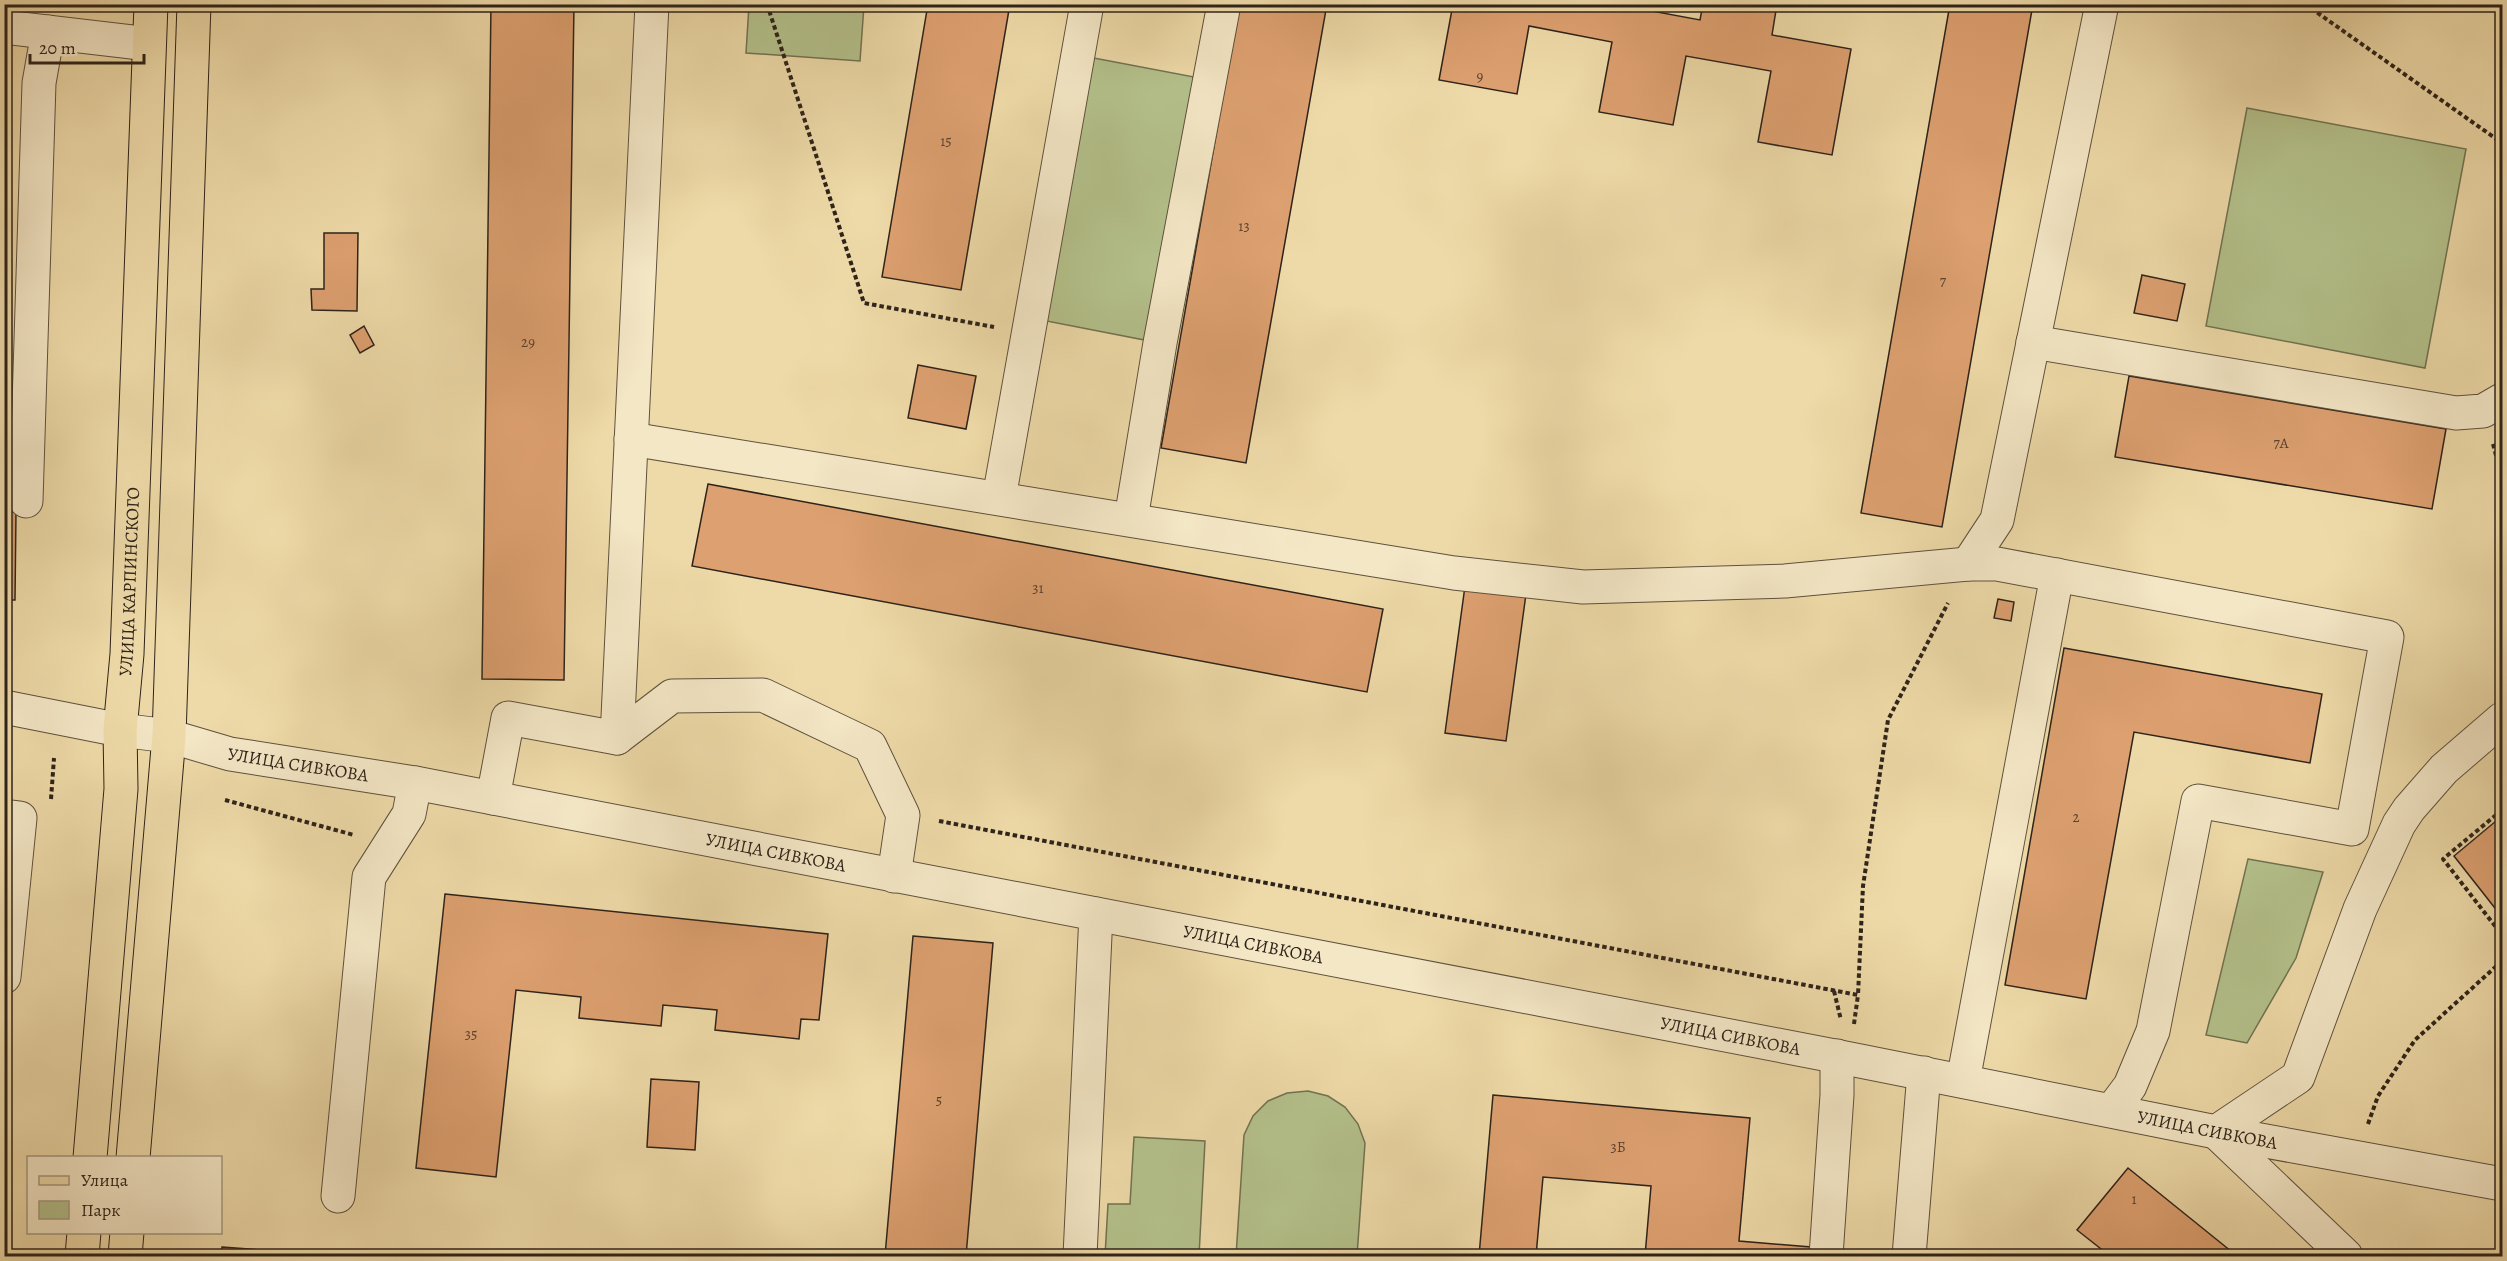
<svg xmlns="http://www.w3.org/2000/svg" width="2507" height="1261" font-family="Alegreya,serif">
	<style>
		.green { fill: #b4c18b; stroke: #717252; stroke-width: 1.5 }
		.building { fill: #dda070; stroke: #2e231a; stroke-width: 1.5 }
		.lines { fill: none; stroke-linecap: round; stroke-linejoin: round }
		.minor-casing { stroke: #5e513e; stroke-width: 35 }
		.major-casing { stroke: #2e231a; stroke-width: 35 }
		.path { stroke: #2e231a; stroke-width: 4; stroke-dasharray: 4.5 3; stroke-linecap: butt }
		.minor { stroke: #f4e7c6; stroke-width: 33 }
		.major { stroke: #eedaa8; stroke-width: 33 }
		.labels { text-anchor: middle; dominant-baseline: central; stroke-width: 4.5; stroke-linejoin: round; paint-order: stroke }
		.number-label { font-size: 15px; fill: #5a4230 }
		.street-label { font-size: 18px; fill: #2e231a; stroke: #f4e7c6 }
	</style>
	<rect width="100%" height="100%" fill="#eedaa8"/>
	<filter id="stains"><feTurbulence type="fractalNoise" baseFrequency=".00333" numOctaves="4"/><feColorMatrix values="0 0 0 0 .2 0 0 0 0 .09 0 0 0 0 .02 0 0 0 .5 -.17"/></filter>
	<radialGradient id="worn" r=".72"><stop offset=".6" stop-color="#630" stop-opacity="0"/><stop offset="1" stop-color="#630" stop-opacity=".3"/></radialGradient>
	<g class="green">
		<path d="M 749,5 L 864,5 L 860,61 L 746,53 Z"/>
		<path d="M 1078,55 L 1210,80 L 1160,343 L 1031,318 Z"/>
		<path d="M 2247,108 L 2466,149 L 2425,368 L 2206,326 Z"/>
		<path d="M 2248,859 L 2323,872 L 2296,958 L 2247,1043 L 2206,1035 Z"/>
		<path d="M 1308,1091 L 1328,1096 L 1345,1107 L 1358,1124 L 1365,1143 L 1357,1256 L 1236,1256 L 1244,1135 L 1253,1116 L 1268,1101 L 1287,1093 Z"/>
		<path d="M 1134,1137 L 1205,1141 L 1199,1256 L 1105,1256 L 1108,1204 L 1130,1204 Z"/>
	</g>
	<g class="building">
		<path d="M 491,4 L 574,4 L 564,680 L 482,679 Z"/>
		<path d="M 928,4 L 1010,4 L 961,290 L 882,277 Z"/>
		<path d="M 1239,4 L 1327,4 L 1246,463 L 1161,448 Z"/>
		<path d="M 1453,4 L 1614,4 L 1700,20 L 1703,4 L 1777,4 L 1772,35 L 1851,49 L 1832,155 L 1758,142 L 1771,71 L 1686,56 L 1673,125 L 1599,112 L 1612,42 L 1529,26 L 1517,94 L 1439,80 Z"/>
		<path d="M 1950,4 L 2033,4 L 1942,527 L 1861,513 Z"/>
		<path d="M 324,233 L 358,233 L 357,311 L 312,310 L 311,289 L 324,289 Z"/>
		<path d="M 2142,275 L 2185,284 L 2177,321 L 2134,313 Z"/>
		<path d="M 364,326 L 374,345 L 360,353 L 350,335 Z"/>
		<path d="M 918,365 L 976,376 L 966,429 L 908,418 Z"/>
		<path d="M 2129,376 L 2446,429 L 2432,509 L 2115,457 Z"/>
		<path d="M 708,484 L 1383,609 L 1367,692 L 692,566 Z"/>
		<path d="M 4,512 L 16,512 L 15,600 L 4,600 Z"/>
		<path d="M 1465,586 L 1526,594 L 1506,741 L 1445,733 Z"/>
		<path d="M 1998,599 L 2014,602 L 2011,621 L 1994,618 Z"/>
		<path d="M 2064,648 L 2322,694 L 2310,763 L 2134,732 L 2086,999 L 2005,985 Z"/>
		<path d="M 2502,816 L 2502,917 L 2454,856 Z"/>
		<path d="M 445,894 L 828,934 L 819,1020 L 801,1019 L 799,1039 L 715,1030 L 717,1010 L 663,1005 L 661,1026 L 579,1018 L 581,997 L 516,990 L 496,1177 L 416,1168 Z"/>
		<path d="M 913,936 L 993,943 L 966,1256 L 885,1256 Z"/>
		<path d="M 651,1079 L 699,1082 L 695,1150 L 647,1147 Z"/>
		<path d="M 1493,1095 L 1750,1118 L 1739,1241 L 1811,1247 L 1810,1256 L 1645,1256 L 1651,1186 L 1543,1177 L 1536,1256 L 1479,1256 Z"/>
		<path d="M 2128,1168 L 2237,1256 L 2110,1256 L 2077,1230 Z"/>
		<path d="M 222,1247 L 302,1253 L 302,1256 L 221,1256 Z"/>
	</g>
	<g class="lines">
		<defs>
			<g id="minor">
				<path d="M 4,27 L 149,44"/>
				<path d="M 2033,342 L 2456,413 L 2483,411 L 2502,400"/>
				<path d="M 631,439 L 1454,573 L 1583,587 L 1785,581 L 1968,564 L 1997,564 L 2387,637 L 2352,829 L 2198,801 L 2153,1031 L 2130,1086 L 2112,1110"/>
				<path d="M 999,498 L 1087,4"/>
				<path d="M 26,501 L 39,83 L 48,32"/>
				<path d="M 1131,519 L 1160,343 L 1224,4"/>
				<path d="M 1968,564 L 1997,520 L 2102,4"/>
				<path id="s1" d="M 4,707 L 120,730 L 169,736 L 230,754 L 415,783 L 1850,1059 L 2216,1132 L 2502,1184"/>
				<path d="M 617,738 L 652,4"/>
				<path d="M 493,798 L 508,718 L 617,738 L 672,696 L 763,695 L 870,746 L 903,815 L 894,876"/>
				<path d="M 4,816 L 20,818 L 4,977"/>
				<path d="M 1963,1081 L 2057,575"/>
				<path d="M 338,1196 L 369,877 L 409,814 L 415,783"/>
				<path d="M 1080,1256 L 1096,914"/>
				<path d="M 1826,1256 L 1837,1095 L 1837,1056"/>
				<path d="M 1909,1256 L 1924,1073"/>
				<path d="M 2346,1256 L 2216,1132 L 2298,1077 L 2360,909 L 2399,824 L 2409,809 L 2444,769 L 2502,719"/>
			</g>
			<g id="major">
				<path id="s2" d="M 90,1158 L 121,789 L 120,730 L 127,654 L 151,4"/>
				<path d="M 133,1158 L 169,736 L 194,4"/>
				<path d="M 82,1256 L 84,1232"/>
				<path d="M 125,1256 L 127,1232"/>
			</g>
		</defs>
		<use href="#minor" class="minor-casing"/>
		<use href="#major" class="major-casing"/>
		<g class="path">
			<path d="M 767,4 L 864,303 L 994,327"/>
			<path d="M 2305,4 L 2502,143"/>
			<path d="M 2493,444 L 2502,478"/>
			<path d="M 51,799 L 54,758"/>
			<path d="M 225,800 L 354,835"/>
			<path d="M 2502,810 L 2443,859 L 2502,935"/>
			<path d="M 939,821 L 1858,995 L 1863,886 L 1888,720 L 1948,603"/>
			<path d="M 1834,991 L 1841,1020"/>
			<path d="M 1854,1024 L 1858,995"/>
			<path d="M 2368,1124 L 2378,1096 L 2415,1040 L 2502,961"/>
		</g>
		<use href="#minor" class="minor"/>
		<use href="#major" class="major"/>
	</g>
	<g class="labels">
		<g class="number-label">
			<text x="1480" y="76">9</text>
			<text x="946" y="141">15</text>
			<text x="1244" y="226">13</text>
			<text x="1943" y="281">7</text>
			<text x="528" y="342">29</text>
			<text x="2281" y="443">7А</text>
			<text x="1038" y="588">31</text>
			<text x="2076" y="817">2</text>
			<text x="471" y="1034">35</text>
			<text x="939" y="1100">5</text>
			<text x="1618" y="1147">3Б</text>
			<text x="2134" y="1199">1</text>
		</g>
		<g class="street-label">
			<text stroke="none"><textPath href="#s2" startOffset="578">УЛИЦА КАРПИНСКОГО</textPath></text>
			<text stroke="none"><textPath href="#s1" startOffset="300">УЛИЦА СИВКОВА</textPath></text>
			<text stroke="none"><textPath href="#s1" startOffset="786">УЛИЦА СИВКОВА</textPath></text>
			<text stroke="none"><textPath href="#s1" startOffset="1272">УЛИЦА СИВКОВА</textPath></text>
			<text stroke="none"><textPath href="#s1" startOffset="1758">УЛИЦА СИВКОВА</textPath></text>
			<text stroke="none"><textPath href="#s1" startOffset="2244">УЛИЦА СИВКОВА</textPath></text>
		</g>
	</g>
	<rect width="2507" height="1261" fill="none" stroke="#eedaa8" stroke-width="24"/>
	<rect x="6" y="6" width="2495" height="1249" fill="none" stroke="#2e231a" stroke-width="3"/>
	<rect x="12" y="12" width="2483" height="1237" fill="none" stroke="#2e231a" stroke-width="1.5"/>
	<rect x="27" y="1156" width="195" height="78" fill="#f4e7c6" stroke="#a59981" stroke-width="1.5"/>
	<rect x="39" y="1176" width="30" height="9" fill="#eedaa8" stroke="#a59981" stroke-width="1.5"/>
	<text x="81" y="1186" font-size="18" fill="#2e231a">Улица</text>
	<rect x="39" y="1201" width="30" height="18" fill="#b4c18b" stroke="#a59981" stroke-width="1.5"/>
	<text x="81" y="1216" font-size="18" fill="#2e231a">Парк</text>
	<path d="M30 54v9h114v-9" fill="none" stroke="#2e231a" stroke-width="3"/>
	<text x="39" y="54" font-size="18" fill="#2e231a" stroke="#f4e7c6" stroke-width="4.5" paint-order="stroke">20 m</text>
	<rect width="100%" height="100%" filter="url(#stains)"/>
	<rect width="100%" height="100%" fill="url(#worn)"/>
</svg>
